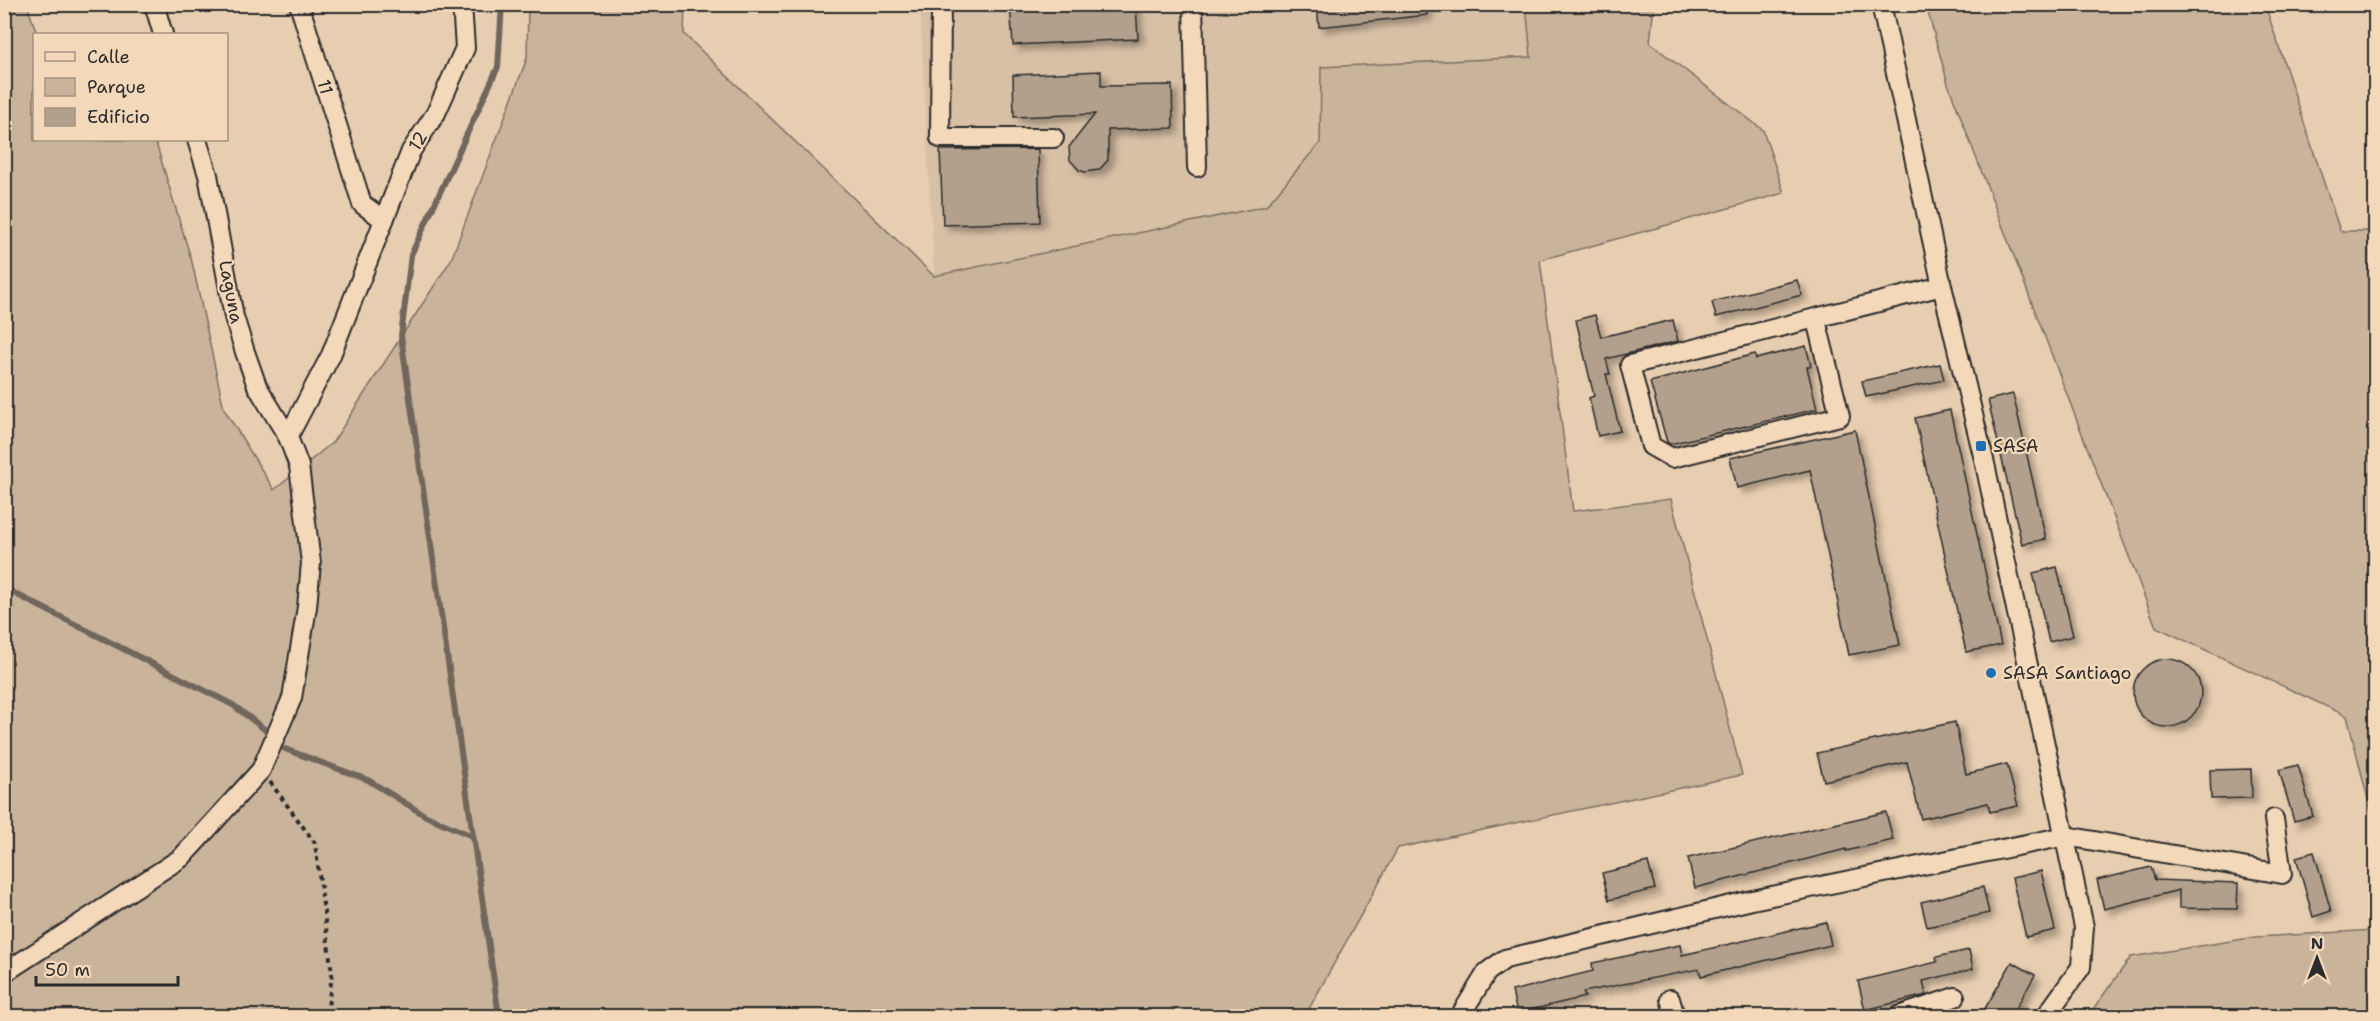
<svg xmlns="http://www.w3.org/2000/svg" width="2380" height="1021" font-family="'Shantell Sans',sans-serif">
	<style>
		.built { fill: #d8c0a6 }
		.green { fill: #c9b39b; stroke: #7a6f63; stroke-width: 1.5 }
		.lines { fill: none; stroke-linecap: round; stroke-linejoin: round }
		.stream { stroke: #6f665c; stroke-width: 6 }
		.building { fill: #b3a08c; stroke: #2b2b2b; stroke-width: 1.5; filter: url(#shadow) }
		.minor-casing { stroke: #2b2b2b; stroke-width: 22 }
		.path { stroke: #2b2b2b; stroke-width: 4; stroke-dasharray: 4.5 4.5; stroke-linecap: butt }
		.minor { stroke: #f4d8ba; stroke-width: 18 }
		.poi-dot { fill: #1f6fb2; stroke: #f4d8ba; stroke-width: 2 }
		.labels { text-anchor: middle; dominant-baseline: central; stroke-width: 4.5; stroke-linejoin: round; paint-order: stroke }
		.street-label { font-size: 18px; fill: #2b2b2b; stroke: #f4d8ba }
		.poi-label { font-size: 18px; fill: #2b2b2b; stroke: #f4d8ba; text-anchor: start }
	</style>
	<defs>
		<filter id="shadow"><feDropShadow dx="5.5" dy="5.5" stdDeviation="3" flood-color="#0004"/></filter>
	</defs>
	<rect width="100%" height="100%" fill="#e8ceb1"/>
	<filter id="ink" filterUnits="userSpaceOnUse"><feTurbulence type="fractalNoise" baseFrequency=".0167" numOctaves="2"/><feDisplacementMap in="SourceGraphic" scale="12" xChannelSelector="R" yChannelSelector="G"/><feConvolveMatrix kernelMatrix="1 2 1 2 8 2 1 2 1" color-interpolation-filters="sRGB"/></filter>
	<g filter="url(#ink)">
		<path class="built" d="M 920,5 L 1526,5 L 1532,57 L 1321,67 L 1321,143 L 1266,206 L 934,276 Z"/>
		<g class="green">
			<path d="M 5,5 L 27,5 L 37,34 L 34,34 L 34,140 L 155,140 L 192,262 L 224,409 L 274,490 L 333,442 L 451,260 L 527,58 L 528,5 L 685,5 L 684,34 L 934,276 L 1266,206 L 1320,143 L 1321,67 L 1531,57 L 1526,5 L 1654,5 L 1650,43 L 1763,130 L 1784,193 L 1540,260 L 1573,511 L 1671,499 L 1742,775 L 1398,848 L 1305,1016 L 5,1016 Z"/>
			<path d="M 1926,5 L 2265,5 L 2340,231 L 2375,231 L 2375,827 L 2347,716 L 2156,627 L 1948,84 Z"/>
			<path d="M 2375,930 L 2375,1016 L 2088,1016 L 2131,957 L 2256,937 Z"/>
		</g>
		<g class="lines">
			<g class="stream">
				<path d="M 4,588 L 233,705 L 272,735"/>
				<path d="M 285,749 L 368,780 L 426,816 L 472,836"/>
				<path d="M 499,1016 L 401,336 L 411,255 L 498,67 L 502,4"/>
			</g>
		</g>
		<g class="building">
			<path d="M 1010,4 L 1136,4 L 1138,39 L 1013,45 Z"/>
			<path d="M 1317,4 L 1426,4 L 1427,15 L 1319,27 Z"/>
			<path d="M 1101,71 L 1101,86 L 1172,85 L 1173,128 L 1108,130 L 1108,160 L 1099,170 L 1085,172 L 1079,170 L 1070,160 L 1069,147 L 1095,114 L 1014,117 L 1013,75 Z"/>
			<path d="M 1038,149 L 1040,222 L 943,225 L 940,150 Z"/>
			<path d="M 1797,280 L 1802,295 L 1716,317 L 1712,302 Z"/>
			<path d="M 1595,315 L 1601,337 L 1673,320 L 1678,341 L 1606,359 L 1610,374 L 1606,374 L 1620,431 L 1598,436 L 1589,398 L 1594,396 L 1576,320 Z"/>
			<path d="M 1806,346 L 1811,366 L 1807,367 L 1817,409 L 1670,444 L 1667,442 L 1650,382 L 1755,354 L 1756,359 Z"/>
			<path d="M 1940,364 L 1944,380 L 1866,397 L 1862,381 Z"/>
			<path d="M 2013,394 L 2046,539 L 2022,544 L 1988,400 Z"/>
			<path d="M 1950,410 L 2001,645 L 1966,652 L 1915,418 Z"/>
			<path d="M 1855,430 L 1900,645 L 1849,655 L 1810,470 L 1737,488 L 1730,458 Z"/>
			<path d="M 2057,567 L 2073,636 L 2049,642 L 2033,573 Z"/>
			<circle cx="2167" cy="693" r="34"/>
			<path d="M 1955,722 L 1966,774 L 2007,764 L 2018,806 L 1990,812 L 1988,803 L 1921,819 L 1907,762 L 1824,781 L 1817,753 Z"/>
			<path d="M 2298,765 L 2313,816 L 2294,821 L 2279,770 Z"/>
			<path d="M 2251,769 L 2252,798 L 2211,799 L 2210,770 Z"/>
			<path d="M 1886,812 L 1893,840 L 1846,851 L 1846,849 L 1695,888 L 1688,858 Z"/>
			<path d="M 2314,852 L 2331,911 L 2313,917 L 2296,857 Z"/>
			<path d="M 1648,862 L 1655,889 L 1609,900 L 1602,873 Z"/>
			<path d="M 2151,867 L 2155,880 L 2238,883 L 2237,909 L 2179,908 L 2179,890 L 2104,909 L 2097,880 Z"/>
			<path d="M 2041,871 L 2055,930 L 2026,937 L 2012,878 Z"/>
			<path d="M 1983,887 L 1989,913 L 1927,927 L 1921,902 Z"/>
			<path d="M 1826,922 L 1831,945 L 1701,976 L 1699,969 L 1583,992 L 1585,997 L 1517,1013 L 1512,991 L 1593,971 L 1592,963 L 1680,945 L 1682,955 Z"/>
			<path d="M 1969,950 L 1973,969 L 1923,981 L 1926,995 L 1865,1010 L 1858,981 L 1937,962 L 1936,957 Z"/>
			<path d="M 2012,962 L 2035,975 L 2011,1017 L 1980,1017 Z"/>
		</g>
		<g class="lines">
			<defs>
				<g id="minor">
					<path d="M 154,4 L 163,34"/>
					<path d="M 299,4 L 362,204 L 384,220 L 411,151 L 436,113 L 465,48 L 462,4"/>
					<path d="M 941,4 L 940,138 L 1054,138"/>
					<path d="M 1193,4 L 1197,167"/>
					<path d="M 1881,4 L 1942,286 L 1985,464 L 2084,927 L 2081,967 L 2046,1016"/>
					<path d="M 1816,320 L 1840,416 L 1672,458 L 1651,446 L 1630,365 L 1942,286"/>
					<path d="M 288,437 L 331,355 L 384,220"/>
					<path d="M 4,973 L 181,858 L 261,770 L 292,698 L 307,607 L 311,563 L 299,466 L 288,437 L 257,386 L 245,352 L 234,317 L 208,175 L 197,140"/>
					<path d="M 1670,999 L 1675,1016"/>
					<path d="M 1460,1016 L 1487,972 L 1505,959 L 1752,900 L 2066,836 L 2282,874 L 2274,819"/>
					<path d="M 1899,1016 L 1955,997"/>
				</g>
			</defs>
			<use href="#minor" class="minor-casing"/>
			<path class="path" d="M 270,782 L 315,843 L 332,974 L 327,1016"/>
			<use href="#minor" class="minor"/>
		</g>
	</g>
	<g class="poi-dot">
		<rect x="1975" y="440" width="12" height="12" rx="3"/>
		<circle cx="1991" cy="673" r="6"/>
	</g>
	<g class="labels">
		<g class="street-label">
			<text transform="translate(325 87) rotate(73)">11</text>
			<text transform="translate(418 141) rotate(-59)">12</text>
			<text transform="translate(231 292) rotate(79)">Laguna</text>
		</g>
		<g class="poi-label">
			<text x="1993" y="446">SASA</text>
			<text x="2003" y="673">SASA Santiago</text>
		</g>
	</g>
	<rect width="2380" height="1021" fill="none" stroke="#f4d8ba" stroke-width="24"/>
	<rect x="12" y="12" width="2356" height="997" fill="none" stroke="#2b2b2b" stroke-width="2" filter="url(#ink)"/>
	<rect x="33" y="33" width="195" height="108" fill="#f4d8ba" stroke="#a49381" stroke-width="1.5"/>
	<rect x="45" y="52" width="30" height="9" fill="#f4d8ba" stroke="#a49381" stroke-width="1.5"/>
	<text x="87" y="63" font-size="18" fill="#2b2b2b">Calle</text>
	<rect x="45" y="78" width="30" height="18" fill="#c9b39b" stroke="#a49381" stroke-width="1.5"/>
	<text x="87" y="93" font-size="18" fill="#2b2b2b">Parque</text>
	<rect x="45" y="108" width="30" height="18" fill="#b3a08c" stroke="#a49381" stroke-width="1.5"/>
	<text x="87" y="123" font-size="18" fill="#2b2b2b">Edificio</text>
	<g transform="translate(2317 958)" stroke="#f4d8ba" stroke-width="4.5" paint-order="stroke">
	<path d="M0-4.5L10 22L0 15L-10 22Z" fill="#2b2b2b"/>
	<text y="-9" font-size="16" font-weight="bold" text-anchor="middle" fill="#2b2b2b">N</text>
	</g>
	<path d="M36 976v9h142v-9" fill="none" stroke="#2b2b2b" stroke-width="3"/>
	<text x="45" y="976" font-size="18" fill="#2b2b2b" stroke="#f4d8ba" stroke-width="4.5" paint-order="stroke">50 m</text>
</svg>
